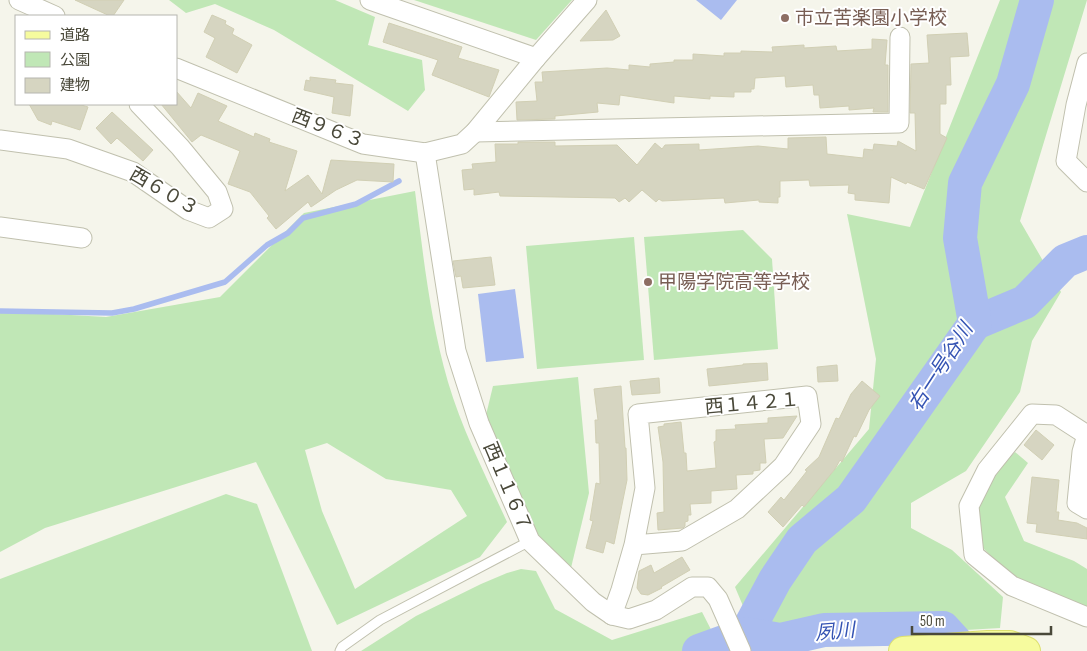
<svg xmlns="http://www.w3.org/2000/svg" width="1087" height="651" font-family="'Sofia Sans Condensed','Noto Sans JP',sans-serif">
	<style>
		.green { fill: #c0e7b6; fill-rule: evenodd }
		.water { fill: #aabcef }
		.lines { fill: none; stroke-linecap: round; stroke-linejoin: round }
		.stream { stroke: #aabcef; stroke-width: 5.5 }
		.river { stroke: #aabcef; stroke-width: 34 }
		.building { fill: #d6d5c1; stroke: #d1cfb4 }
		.lane-casing { stroke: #c0c0ae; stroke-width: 11 }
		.street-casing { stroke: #c0c0ae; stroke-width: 21 }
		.primary-casing { stroke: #dde06e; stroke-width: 30 }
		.lane { stroke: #fff; stroke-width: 9 }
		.street { stroke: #fff; stroke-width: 19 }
		.primary { stroke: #f6fb9e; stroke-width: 28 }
		.education-dot { fill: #8d6e63; stroke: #fff; stroke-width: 2 }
		.labels { text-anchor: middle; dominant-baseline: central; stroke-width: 4; stroke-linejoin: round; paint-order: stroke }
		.education-label { font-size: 19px; fill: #785e54; stroke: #fff; text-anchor: start }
		.street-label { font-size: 19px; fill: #494839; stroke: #fff }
		.water-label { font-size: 20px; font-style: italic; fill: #3453b3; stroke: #fff }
	</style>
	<rect width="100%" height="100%" fill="#f5f5eb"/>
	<g class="green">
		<path d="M 169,0 L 335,0 L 375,17 L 368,45 L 422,60 L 425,90 L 408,111 L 274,30 L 215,4 L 186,13 Z"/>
		<path d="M 414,0 L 572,0 L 536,40 Z"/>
		<path d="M 1000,0 L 1087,0 L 1020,221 L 1061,292 L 1032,341 L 1020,392 L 966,471 L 911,503 L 911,528 L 952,550 L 1003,597 L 1000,628 L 811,639 L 784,651 L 762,651 L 735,587 L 869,429 L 876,359 L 847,214 L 910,227 Z"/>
		<path d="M 415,191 C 423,254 430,320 448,382 C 462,430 486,476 507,522 L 480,557 L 337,625 L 256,462 L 45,528 L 0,552 L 0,311 L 106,317 L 220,297 L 304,213 ZM 327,443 L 386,479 L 451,490 L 467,516 L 355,589 L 322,511 L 305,450 Z"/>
		<path d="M 743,230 L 772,259 L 778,349 L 654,360 L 644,237 Z"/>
		<path d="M 634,237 L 644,360 L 537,369 L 526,246 Z"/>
		<path d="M 578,377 L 589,493 L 570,572 L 538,537 L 486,415 L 493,386 Z"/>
		<path d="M 1015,452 L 1028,463 L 1005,497 L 1024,541 L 1074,561 L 1087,569 L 1087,608 L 1080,604 L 1011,576 L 982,547 L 976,515 L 991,477 Z"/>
		<path d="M 226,494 L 257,504 L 312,651 L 0,651 L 0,579 Z"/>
		<path d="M 521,569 L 536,571 L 555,609 L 612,640 L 702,612 L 722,651 L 361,651 L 416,616 L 481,584 L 507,573 Z"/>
	</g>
	<g class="water">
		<path d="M 696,0 L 737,0 L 721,20 Z"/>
		<path d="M 515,289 L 524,358 L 486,362 L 478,294 Z"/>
	</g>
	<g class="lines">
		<path class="stream" d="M 0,311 L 112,313 L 134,309 L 225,282 L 267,245 L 288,233 L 303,218 L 356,204 L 399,181"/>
		<g class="river">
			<path d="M 975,323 L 1025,302 L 1065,261 L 1087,252"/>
			<path d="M 746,634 L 775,580 L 802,540 L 851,499 L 975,323 L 960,238 L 965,183 L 1013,84 L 1037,0"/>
			<path d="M 699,651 L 746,634 L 780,640 L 824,630 L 943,628 L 964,651"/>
		</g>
	</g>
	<g class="building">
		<path d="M 75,0 L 124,0 L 113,16 L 110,16 Z"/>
		<path d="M 606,10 L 620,36 L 613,40 L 580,41 Z"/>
		<path d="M 212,15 L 226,21 L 225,24 L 234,29 L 232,34 L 252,45 L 237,73 L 206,57 L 215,38 L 204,32 Z"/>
		<path d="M 389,23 L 462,47 L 458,58 L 499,70 L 489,97 L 432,75 L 438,60 L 383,42 Z"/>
		<path d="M 967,33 L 969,56 L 950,57 L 951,85 L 946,85 L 946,104 L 940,104 L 940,134 L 947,138 L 924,189 L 907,182 L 906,184 L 891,177 L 889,203 L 855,200 L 855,194 L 848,193 L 849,185 L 810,186 L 809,180 L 780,181 L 780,197 L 778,197 L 778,203 L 759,202 L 759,200 L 725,203 L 724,198 L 662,201 L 659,199 L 656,202 L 642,190 L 629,202 L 625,198 L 619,202 L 615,198 L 500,196 L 499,192 L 474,195 L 474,189 L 464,190 L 462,170 L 473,169 L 472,164 L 496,162 L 495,144 L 518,144 L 518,142 L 555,142 L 555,146 L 617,145 L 637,165 L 655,143 L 662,149 L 665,145 L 699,144 L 699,150 L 758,146 L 788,149 L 788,138 L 826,137 L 827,154 L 863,158 L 864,149 L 873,150 L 874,144 L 897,146 L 898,141 L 916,151 L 915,113 L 910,113 L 911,64 L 929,63 L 927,35 Z"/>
		<path d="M 872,39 L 887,40 L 885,65 L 888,65 L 888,112 L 873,112 L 874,108 L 849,110 L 849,106 L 820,108 L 819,95 L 814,95 L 813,85 L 786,87 L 785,76 L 755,78 L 754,89 L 751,89 L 751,92 L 734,92 L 734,97 L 710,96 L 710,99 L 674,96 L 674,103 L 620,95 L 619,105 L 597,103 L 598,112 L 555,116 L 555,119 L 517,120 L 516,102 L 537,101 L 535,82 L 543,82 L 542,72 L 607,68 L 629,70 L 629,65 L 650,67 L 650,64 L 674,62 L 674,60 L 693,60 L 693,54 L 724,56 L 724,53 L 741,53 L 741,51 L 773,52 L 772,47 L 804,45 L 804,48 L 836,46 L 837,51 L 872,49 Z"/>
		<path d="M 310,77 L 336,80 L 335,83 L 353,85 L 350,116 L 332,113 L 334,97 L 304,90 L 306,80 L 310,81 Z"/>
		<path d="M 176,91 L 191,108 L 198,93 L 227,106 L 218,121 L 254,137 L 255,133 L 270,139 L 269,142 L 297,151 L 285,191 L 308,175 L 322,194 L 331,160 L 394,164 L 393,182 L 357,180 L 336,190 L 311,207 L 308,202 L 276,229 L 267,218 L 269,216 L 250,192 L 228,184 L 240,151 L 201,135 L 192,142 L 161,104 L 176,104 Z"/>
		<path d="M 29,104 L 78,104 L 88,107 L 80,130 L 52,121 L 51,125 L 38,120 Z"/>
		<path d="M 112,112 L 153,150 L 143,161 L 117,138 L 111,144 L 96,128 Z"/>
		<path d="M 491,257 L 495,285 L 463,288 L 461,276 L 456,277 L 453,261 Z"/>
		<path d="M 767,363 L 768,380 L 709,386 L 707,369 L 743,365 L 743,364 Z"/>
		<path d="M 837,365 L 838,381 L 818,382 L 817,367 Z"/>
		<path d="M 659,378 L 660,393 L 632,395 L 630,381 Z"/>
		<path d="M 862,381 L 880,396 L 869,410 L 856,437 L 854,436 L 842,462 L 840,460 L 835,469 L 804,507 L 802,505 L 783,527 L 768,512 L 781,497 L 784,500 L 807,471 L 805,470 L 819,457 L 836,418 L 839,419 L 851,394 Z"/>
		<path d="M 621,386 L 625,448 L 626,448 L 627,480 L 614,544 L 606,541 L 603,553 L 586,548 L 593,521 L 590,520 L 596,483 L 600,484 L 599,443 L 596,443 L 595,420 L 598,420 L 594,389 Z"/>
		<path d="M 797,416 L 783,438 L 764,439 L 766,463 L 760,463 L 760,470 L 753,471 L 753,474 L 736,475 L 737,489 L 711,491 L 711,503 L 690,504 L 691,515 L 688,515 L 688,521 L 685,522 L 685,526 L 683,528 L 658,530 L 657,513 L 664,512 L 663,462 L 658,427 L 664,426 L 664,424 L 681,422 L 684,453 L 686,453 L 687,471 L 716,468 L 714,442 L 716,441 L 716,430 L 736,429 L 735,425 L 768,423 L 768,418 Z"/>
		<path d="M 1036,430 L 1054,445 L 1042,460 L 1024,445 Z"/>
		<path d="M 1032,477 L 1059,480 L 1056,512 L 1059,512 L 1058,520 L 1077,523 L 1087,528 L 1087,539 L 1036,532 L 1037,524 L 1027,523 Z"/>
		<path d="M 682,557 L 690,570 L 661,587 L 662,588 L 648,595 L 641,594 L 637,588 L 639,571 L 651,565 L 654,573 Z"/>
	</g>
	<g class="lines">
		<defs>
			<path id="lane" d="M 340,651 L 342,647 L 380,620 L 530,541"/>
			<g id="street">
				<path d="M 19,0 L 55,16"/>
				<path d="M 370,0 L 536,58 L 587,0"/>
				<path d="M 1087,63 L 1076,105 L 1066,161 L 1087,182"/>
				<path d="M 176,68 L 363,144 L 425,153 L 462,144 L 475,132 L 536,58"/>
				<path d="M 475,132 L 899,123 L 900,37"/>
				<path d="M 0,140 L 68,149 L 133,172 L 188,210 L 209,218 L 223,209 L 217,192 L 180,147 L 139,104"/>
				<path d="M 425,153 L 456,351 L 479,423 L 530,541 L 593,602 L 612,615 L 629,619 L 656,610 L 692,587 L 708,587 L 718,599 L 741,651"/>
				<path d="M 0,227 L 82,238"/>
				<path d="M 1087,435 L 1056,415 L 1032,414 L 987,470 L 969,506 L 974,555 L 1012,586 L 1087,617"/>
				<path d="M 1087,435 L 1082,452 L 1077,503 L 1087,509"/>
				<path d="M 612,615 L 621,590 L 634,545 L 682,541 L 737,509 L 783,466 L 811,424 L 807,396 L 638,414 L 645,488 L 634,545"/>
			</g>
			<path id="primary" d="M 903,651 L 988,645 L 1010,645 L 1026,651"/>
		</defs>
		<use href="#lane" class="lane-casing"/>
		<use href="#street" class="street-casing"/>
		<use href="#primary" class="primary-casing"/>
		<use href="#lane" class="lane"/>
		<use href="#street" class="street"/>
		<use href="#primary" class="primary"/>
	</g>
	<g class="education-dot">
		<circle cx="785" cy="18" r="5"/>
		<circle cx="648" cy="282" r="5"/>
	</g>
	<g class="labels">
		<g class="education-label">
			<text x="795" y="18">市立苦楽園小学校</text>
			<text x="658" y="282">甲陽学院高等学校</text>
		</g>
		<g class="street-label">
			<text transform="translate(328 129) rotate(21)">西９６３</text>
			<text transform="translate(164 192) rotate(30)">西６０３</text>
			<text transform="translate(752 404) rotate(-5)">西１４２１</text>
			<text transform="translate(507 487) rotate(67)">西１１６７</text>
		</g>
		<g class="water-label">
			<text transform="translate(941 367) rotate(-57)">右一号谷川</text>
			<text transform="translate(835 632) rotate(-5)">夙川</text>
		</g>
	</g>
	<rect x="15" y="15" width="162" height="90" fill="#ffffff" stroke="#b6b6b0"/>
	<rect x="25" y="31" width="25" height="8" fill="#f6fb9e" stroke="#b6b6b0"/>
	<text x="60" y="40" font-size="15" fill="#494839">道路</text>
	<rect x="25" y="52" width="25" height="15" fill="#c0e7b6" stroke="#b6b6b0"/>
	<text x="60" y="65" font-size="15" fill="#494839">公園</text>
	<rect x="25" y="78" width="25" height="15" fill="#d6d5c1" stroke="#b6b6b0"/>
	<text x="60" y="90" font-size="15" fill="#494839">建物</text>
	<path d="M912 626v8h139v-8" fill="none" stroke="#494839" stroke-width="2.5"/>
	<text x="920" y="626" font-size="15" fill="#494839" stroke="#ffffff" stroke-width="4" paint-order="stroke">50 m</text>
</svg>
